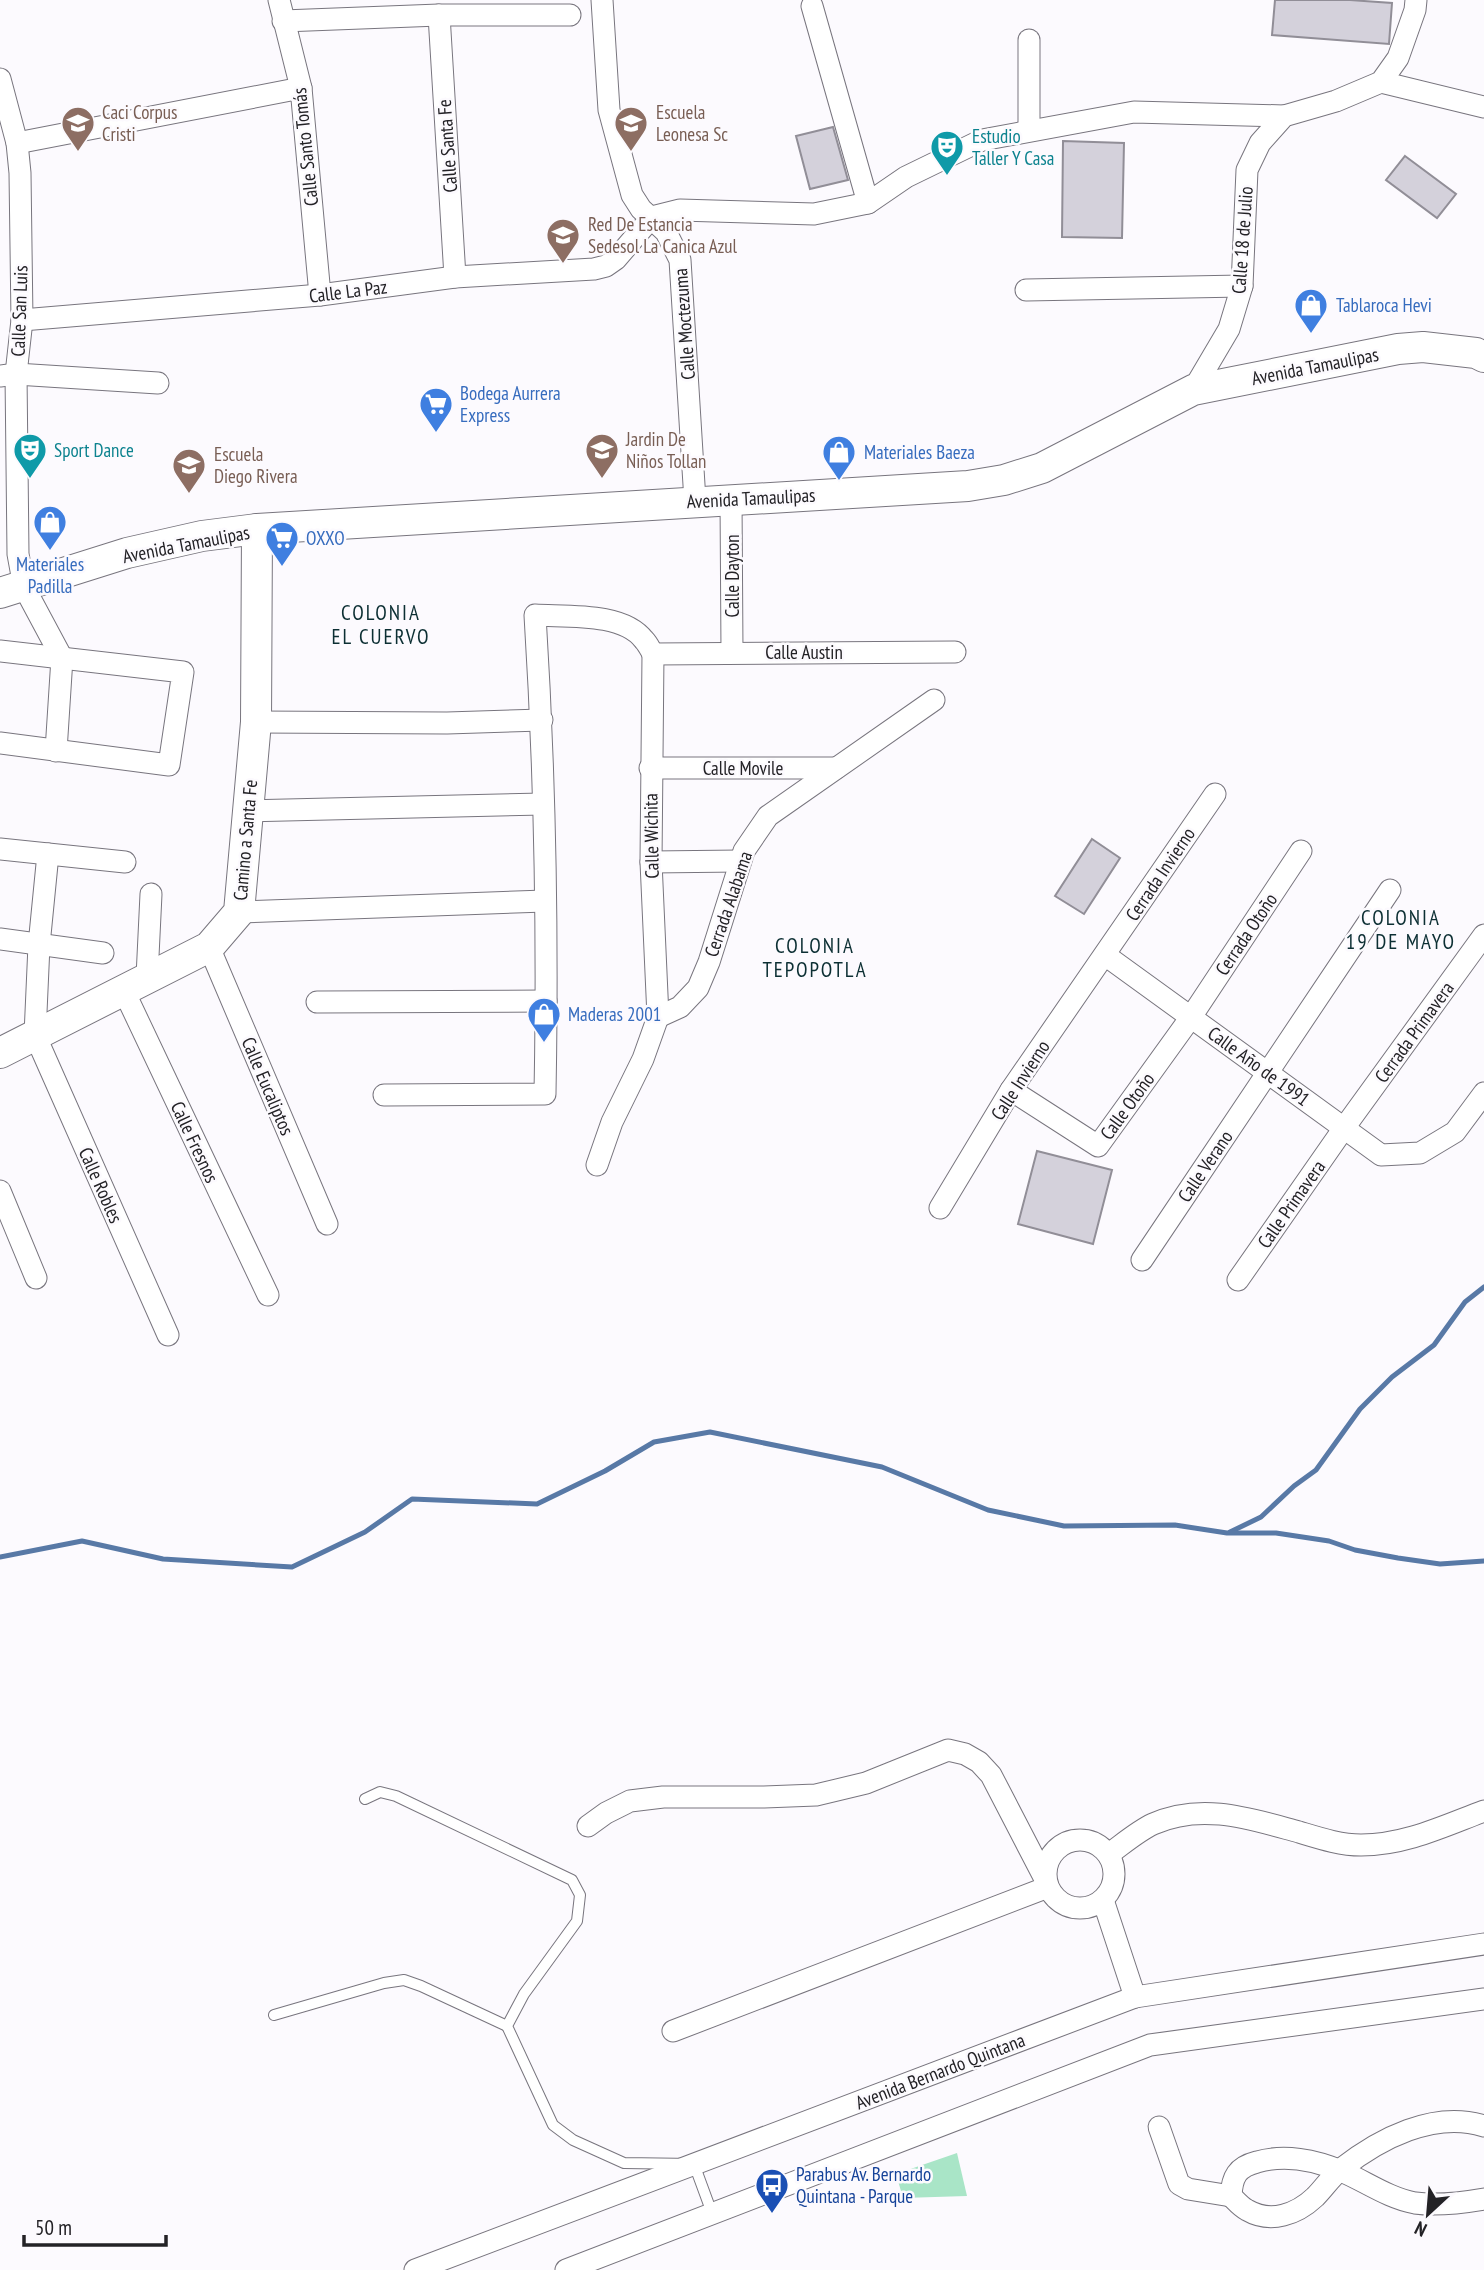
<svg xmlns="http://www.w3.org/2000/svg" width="1484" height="2270" font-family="'PT Sans Narrow',sans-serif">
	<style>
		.green { fill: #a9e5c7 }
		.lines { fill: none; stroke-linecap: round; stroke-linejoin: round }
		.stream { stroke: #5879a6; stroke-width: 5 }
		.building { fill: #d4d1db; stroke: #918e97; stroke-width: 2 }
		.lane-casing { stroke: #78757e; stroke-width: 12 }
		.street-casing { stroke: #78757e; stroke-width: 23 }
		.secondary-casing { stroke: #78757e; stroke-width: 32 }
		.lane { stroke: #fff; stroke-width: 10 }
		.street { stroke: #fff; stroke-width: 21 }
		.secondary { stroke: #fff; stroke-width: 30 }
		.labels { text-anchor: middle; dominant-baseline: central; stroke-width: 5; stroke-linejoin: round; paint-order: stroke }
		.education-label { font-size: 19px; fill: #785e54; stroke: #fcfafe; text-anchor: start }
		.culture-label { font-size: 19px; fill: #0d838f; stroke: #fcfafe; text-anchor: start }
		.street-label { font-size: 19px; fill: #232226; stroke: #fcfafe }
		.shop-label { font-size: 19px; fill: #366cbe; stroke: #fcfafe; text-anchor: start }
		.transit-label { font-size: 19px; fill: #164399; stroke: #fcfafe; text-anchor: start }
		.neighbourhood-label { font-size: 21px; letter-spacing: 2px; fill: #0c2f33; stroke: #fcfafe }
	</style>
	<rect width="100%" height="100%" fill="#fcfafe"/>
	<path class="green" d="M 957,2153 L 967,2196 L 903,2198 L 896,2174 Z"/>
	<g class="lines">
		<g class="stream">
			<path d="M 1230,1532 L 1261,1517 L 1294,1486 L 1316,1470 L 1360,1409 L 1392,1377 L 1434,1345 L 1465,1302 L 1484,1287"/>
			<path d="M 0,1557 L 82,1541 L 163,1559 L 292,1567 L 365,1532 L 412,1499 L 537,1504 L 605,1471 L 654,1442 L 710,1432 L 882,1467 L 988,1510 L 1064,1526 L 1175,1525 L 1227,1533 L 1276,1533 L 1329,1541 L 1355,1550 L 1398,1558 L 1440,1564 L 1484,1561"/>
		</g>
	</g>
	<g class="building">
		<path d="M 1275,0 L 1350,0 L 1392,3 L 1389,44 L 1272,35 Z"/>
		<path d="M 833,127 L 848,180 L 810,189 L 796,136 Z"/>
		<path d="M 1063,141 L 1124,143 L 1122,238 L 1062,237 Z"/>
		<path d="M 1405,156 L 1456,194 L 1437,218 L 1386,180 Z"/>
		<path d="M 1092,839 L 1120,858 L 1084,914 L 1055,896 Z"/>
		<path d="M 1037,1151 L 1112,1170 L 1093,1244 L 1018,1224 Z"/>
	</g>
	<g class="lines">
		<defs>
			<g id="lane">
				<path d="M 365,1799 L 380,1792 L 396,1796 L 572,1880 L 580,1895 L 577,1921 L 524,1994 L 507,2026 L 553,2125 L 573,2140 L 624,2163 L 694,2164 L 712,2213"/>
				<path d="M 274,2015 L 384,1983 L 404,1980 L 421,1986 L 507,2026"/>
			</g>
			<g id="street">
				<path d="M 279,0 L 301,88 L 320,295"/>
				<path d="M 602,0 L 609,110 L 632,195 L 641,209 L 666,232 L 680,260 L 695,501"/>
				<path d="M 812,6 L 868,203"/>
				<path d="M 439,15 L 455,277"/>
				<path d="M 283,21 L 439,15 L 570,15"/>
				<path d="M 1029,40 L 1029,130"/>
				<path d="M 0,79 L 17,143 L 20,173 L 22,320 L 16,374 L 18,554 L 24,587 L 62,658 L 56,751"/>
				<path d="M 1381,82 L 1484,107"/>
				<path d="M 17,143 L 301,88"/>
				<path d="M 1026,290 L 1242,286"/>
				<path d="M 22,320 L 320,295 L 455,277 L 594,269 L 606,266 L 616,259 L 652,217 L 680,210 L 814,214 L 868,203 L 906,177 L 982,140 L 1134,112 L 1284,116"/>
				<path d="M 0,376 L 16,374 L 158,383"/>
				<path d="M 1193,390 L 1229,329 L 1242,286 L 1247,170 L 1260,143 L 1284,116 L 1336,101 L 1381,82 L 1398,58 L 1415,10 L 1416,0"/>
				<path d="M 731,499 L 732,652"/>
				<path d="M 0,651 L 183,672 L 169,765 L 0,743"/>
				<path d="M 653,654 L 955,652"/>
				<path d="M 256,722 L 447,723 L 542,720"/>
				<path d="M 650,768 L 836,768"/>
				<path d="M 247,811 L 543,804"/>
				<path d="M 0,849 L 125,862"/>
				<path d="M 48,854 L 39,945 L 35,1035 L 168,1335"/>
				<path d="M 651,862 L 740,861"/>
				<path d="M 239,912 L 545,901"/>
				<path d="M 0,939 L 103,953"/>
				<path d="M 209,947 L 327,1224"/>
				<path d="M 1105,955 L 1381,1155 L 1420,1153 L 1455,1132 L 1484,1093"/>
				<path d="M 147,977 L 151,894"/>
				<path d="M 123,989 L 268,1295"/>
				<path d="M 317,1002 L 546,1001"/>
				<path d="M 658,1017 L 680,1007 L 698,988 L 709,962 L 744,851 L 768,816 L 934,700"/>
				<path d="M 1011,1090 L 1098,1146 L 1191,1017 L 1301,851"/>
				<path d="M 384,1095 L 545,1094 C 548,934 545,774 535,615 C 567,617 623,612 644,640 C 648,644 650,649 653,654"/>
				<path d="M 597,1165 L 612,1122 L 643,1059 L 658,1017 L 651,862 L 653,654"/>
				<path d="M 0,1191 L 36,1278"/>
				<path d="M 940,1208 L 1011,1090 L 1215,794"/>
				<path d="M 1142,1260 L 1390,890"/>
				<path d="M 1238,1280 L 1344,1128 L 1484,935"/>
				<path d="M 588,1826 L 606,1813 L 630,1801 L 663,1797 L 764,1797 L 816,1795 L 866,1783 L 948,1750 L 965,1754 L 979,1762 L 991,1775 L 1046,1881"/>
				<circle cx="1080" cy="1874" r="34"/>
				<path d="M 1109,1854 C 1123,1844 1138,1831 1153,1824 C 1202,1802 1251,1819 1299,1832 C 1319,1838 1340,1845 1361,1845 C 1405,1845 1444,1826 1484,1811"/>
				<path d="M 1103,1900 L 1135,1997"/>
				<path d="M 673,2031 L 1048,1887"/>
				<path d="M 1159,2127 L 1179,2184 L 1188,2189 L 1231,2196"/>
				<path d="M 1231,2196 C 1236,2201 1241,2207 1247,2210 C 1271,2224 1297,2214 1315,2197 C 1324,2188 1331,2177 1341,2169 C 1379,2139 1434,2110 1484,2126"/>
				<path d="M 1231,2196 C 1232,2177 1237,2167 1257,2162 C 1284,2154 1315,2160 1341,2171 C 1365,2181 1388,2198 1415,2203 C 1438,2206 1461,2203 1484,2199"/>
				<path d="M 415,2270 L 1135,1997 L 1484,1944"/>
				<path d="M 566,2270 L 1150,2045 L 1484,1999"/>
			</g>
			<g id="secondary">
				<path d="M 0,593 L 127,553 L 202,536 L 257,529 L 968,486 L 1004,480 L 1042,468 L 1193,390 L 1398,349 L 1423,347 L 1476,353 L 1484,357"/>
				<path d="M 0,1053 L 209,947 L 239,912 L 256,722 L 257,529"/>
			</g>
		</defs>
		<use href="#lane" class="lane-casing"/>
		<use href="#street" class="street-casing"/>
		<use href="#secondary" class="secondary-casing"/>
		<use href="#lane" class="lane"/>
		<use href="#street" class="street"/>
		<use href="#secondary" class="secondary"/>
	</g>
	<defs>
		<symbol id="school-pin" viewBox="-11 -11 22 30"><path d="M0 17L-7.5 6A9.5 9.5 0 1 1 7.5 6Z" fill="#8d6e63" stroke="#fcfafe"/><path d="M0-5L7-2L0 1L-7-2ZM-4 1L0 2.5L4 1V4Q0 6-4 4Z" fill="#fff"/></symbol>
		<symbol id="theatre-pin" viewBox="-11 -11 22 30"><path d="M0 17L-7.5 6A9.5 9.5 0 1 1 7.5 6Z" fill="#0f9aa8" stroke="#fcfafe"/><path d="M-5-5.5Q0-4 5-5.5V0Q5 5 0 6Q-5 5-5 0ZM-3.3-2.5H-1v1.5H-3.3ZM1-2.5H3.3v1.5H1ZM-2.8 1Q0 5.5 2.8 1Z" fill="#fff"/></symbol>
		<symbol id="shop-pin" viewBox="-11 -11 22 30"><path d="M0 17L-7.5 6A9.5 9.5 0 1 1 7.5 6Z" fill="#3f7fe0" stroke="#fcfafe"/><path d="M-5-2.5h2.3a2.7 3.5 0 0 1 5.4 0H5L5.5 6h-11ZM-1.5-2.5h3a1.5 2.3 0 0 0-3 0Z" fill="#fff"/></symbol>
		<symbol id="supermarket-pin" viewBox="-11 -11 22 30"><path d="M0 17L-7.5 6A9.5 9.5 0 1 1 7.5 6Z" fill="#3f7fe0" stroke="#fcfafe"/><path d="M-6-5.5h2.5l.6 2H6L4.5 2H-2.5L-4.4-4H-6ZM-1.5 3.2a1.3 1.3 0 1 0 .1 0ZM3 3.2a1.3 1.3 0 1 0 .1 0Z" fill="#fff"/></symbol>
		<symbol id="bus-pin" viewBox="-11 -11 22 30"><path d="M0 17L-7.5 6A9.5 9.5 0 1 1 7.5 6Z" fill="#1a4fb4" stroke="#fcfafe"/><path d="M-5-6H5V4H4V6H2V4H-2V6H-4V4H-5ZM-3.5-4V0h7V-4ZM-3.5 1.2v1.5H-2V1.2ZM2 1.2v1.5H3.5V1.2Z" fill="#fff"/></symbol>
	</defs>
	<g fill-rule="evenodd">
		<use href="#school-pin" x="59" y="104" width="38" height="52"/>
		<use href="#school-pin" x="612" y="104" width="38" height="52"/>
		<use href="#theatre-pin" x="928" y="128" width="38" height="52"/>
		<use href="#school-pin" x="544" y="216" width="38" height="52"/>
		<use href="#shop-pin" x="1292" y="286" width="38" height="52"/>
		<use href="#supermarket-pin" x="417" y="385" width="38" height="52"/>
		<use href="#theatre-pin" x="11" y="431" width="38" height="52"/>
		<use href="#school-pin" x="583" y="431" width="38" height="52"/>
		<use href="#shop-pin" x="820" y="433" width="38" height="52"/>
		<use href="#school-pin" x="170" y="446" width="38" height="52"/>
		<use href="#shop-pin" x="31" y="503" width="38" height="52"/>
		<use href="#supermarket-pin" x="263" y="519" width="38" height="52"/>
		<use href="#shop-pin" x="525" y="995" width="38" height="52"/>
		<use href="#bus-pin" x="753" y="2166" width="38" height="52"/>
	</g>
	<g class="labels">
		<g class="education-label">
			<text x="102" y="112">Caci Corpus<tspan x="102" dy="22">Cristi</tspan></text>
			<text x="656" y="112">Escuela<tspan x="656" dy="22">Leonesa Sc</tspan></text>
			<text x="588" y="224">Red De Estancia<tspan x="588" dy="22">Sedesol La Canica Azul</tspan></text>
			<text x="626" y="439">Jardin De<tspan x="626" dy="22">Niños Tollan</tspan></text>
			<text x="214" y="454">Escuela<tspan x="214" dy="22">Diego Rivera</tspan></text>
		</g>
		<g class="culture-label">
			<text x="972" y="136">Estudio<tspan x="972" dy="22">Taller Y Casa</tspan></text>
			<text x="54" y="450">Sport Dance</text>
		</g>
		<g class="street-label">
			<text transform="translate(447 146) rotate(-94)">Calle Santa Fe</text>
			<text transform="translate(305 147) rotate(-96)">Calle Santo Tomás</text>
			<text transform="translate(1242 240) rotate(-86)">Calle 18 de Julio</text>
			<text transform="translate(348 291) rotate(-7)">Calle La Paz</text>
			<text transform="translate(19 311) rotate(-88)">Calle San Luis</text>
			<text transform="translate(684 324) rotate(-94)">Calle Moctezuma</text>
			<text transform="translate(1315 366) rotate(-11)">Avenida Tamaulipas</text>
			<text transform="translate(751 498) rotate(-3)">Avenida Tamaulipas</text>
			<text transform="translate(186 544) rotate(-11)">Avenida Tamaulipas</text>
			<text transform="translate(732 576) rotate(-90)">Calle Dayton</text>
			<text x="804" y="652">Calle Austin</text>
			<text x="743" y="768">Calle Movile</text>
			<text transform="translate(651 836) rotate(-91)">Calle Wichita</text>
			<text transform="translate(245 840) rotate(-85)">Camino a Santa Fe</text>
			<text transform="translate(1160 874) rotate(-56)">Cerrada Invierno</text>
			<text transform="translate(728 904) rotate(-71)">Cerrada Alabama</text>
			<text transform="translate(1246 934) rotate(-56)">Cerrada Otoño</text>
			<text transform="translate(1414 1032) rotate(-54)">Cerrada Primavera</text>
			<text transform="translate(1259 1066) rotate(36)">Calle Año de 1991</text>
			<text transform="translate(1020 1080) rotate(-57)">Calle Invierno</text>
			<text transform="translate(268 1086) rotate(67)">Calle Eucaliptos</text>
			<text transform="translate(1127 1106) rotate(-54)">Calle Otoño</text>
			<text transform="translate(195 1142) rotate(65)">Calle Fresnos</text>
			<text transform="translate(1205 1166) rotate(-56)">Calle Verano</text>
			<text transform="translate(101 1185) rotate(66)">Calle Robles</text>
			<text transform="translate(1291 1204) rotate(-55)">Calle Primavera</text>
			<text transform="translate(940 2071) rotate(-21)">Avenida Bernardo Quintana</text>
		</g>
		<g class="shop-label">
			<text x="1336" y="305">Tablaroca Hevi</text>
			<text x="460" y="393">Bodega Aurrera<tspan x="460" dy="22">Express</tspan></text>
			<text x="864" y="452">Materiales Baeza</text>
			<text x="306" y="538">OXXO</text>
			<text x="50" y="564" text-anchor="middle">Materiales<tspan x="50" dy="22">Padilla</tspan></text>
			<text x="568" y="1014">Maderas 2001</text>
		</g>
		<g class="transit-label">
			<text x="796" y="2174">Parabus Av. Bernardo<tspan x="796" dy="22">Quintana - Parque</tspan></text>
		</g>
		<g class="neighbourhood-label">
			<text x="381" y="612">COLONIA<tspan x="381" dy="24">EL CUERVO</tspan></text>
			<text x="1401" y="917">COLONIA<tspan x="1401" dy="24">19 DE MAYO</tspan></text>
			<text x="815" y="945">COLONIA<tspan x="815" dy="24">TEPOPOTLA</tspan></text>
		</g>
	</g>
	<g transform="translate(1428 2214) rotate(206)" stroke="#fcfafe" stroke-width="5" paint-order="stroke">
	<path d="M0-5L12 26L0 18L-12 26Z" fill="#232226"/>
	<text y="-10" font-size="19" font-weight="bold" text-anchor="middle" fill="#232226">N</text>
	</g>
	<path d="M24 2235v10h142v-10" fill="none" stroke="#232226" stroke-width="3.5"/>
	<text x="35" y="2235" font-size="21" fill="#232226" stroke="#fcfafe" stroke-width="5" paint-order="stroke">50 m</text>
</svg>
